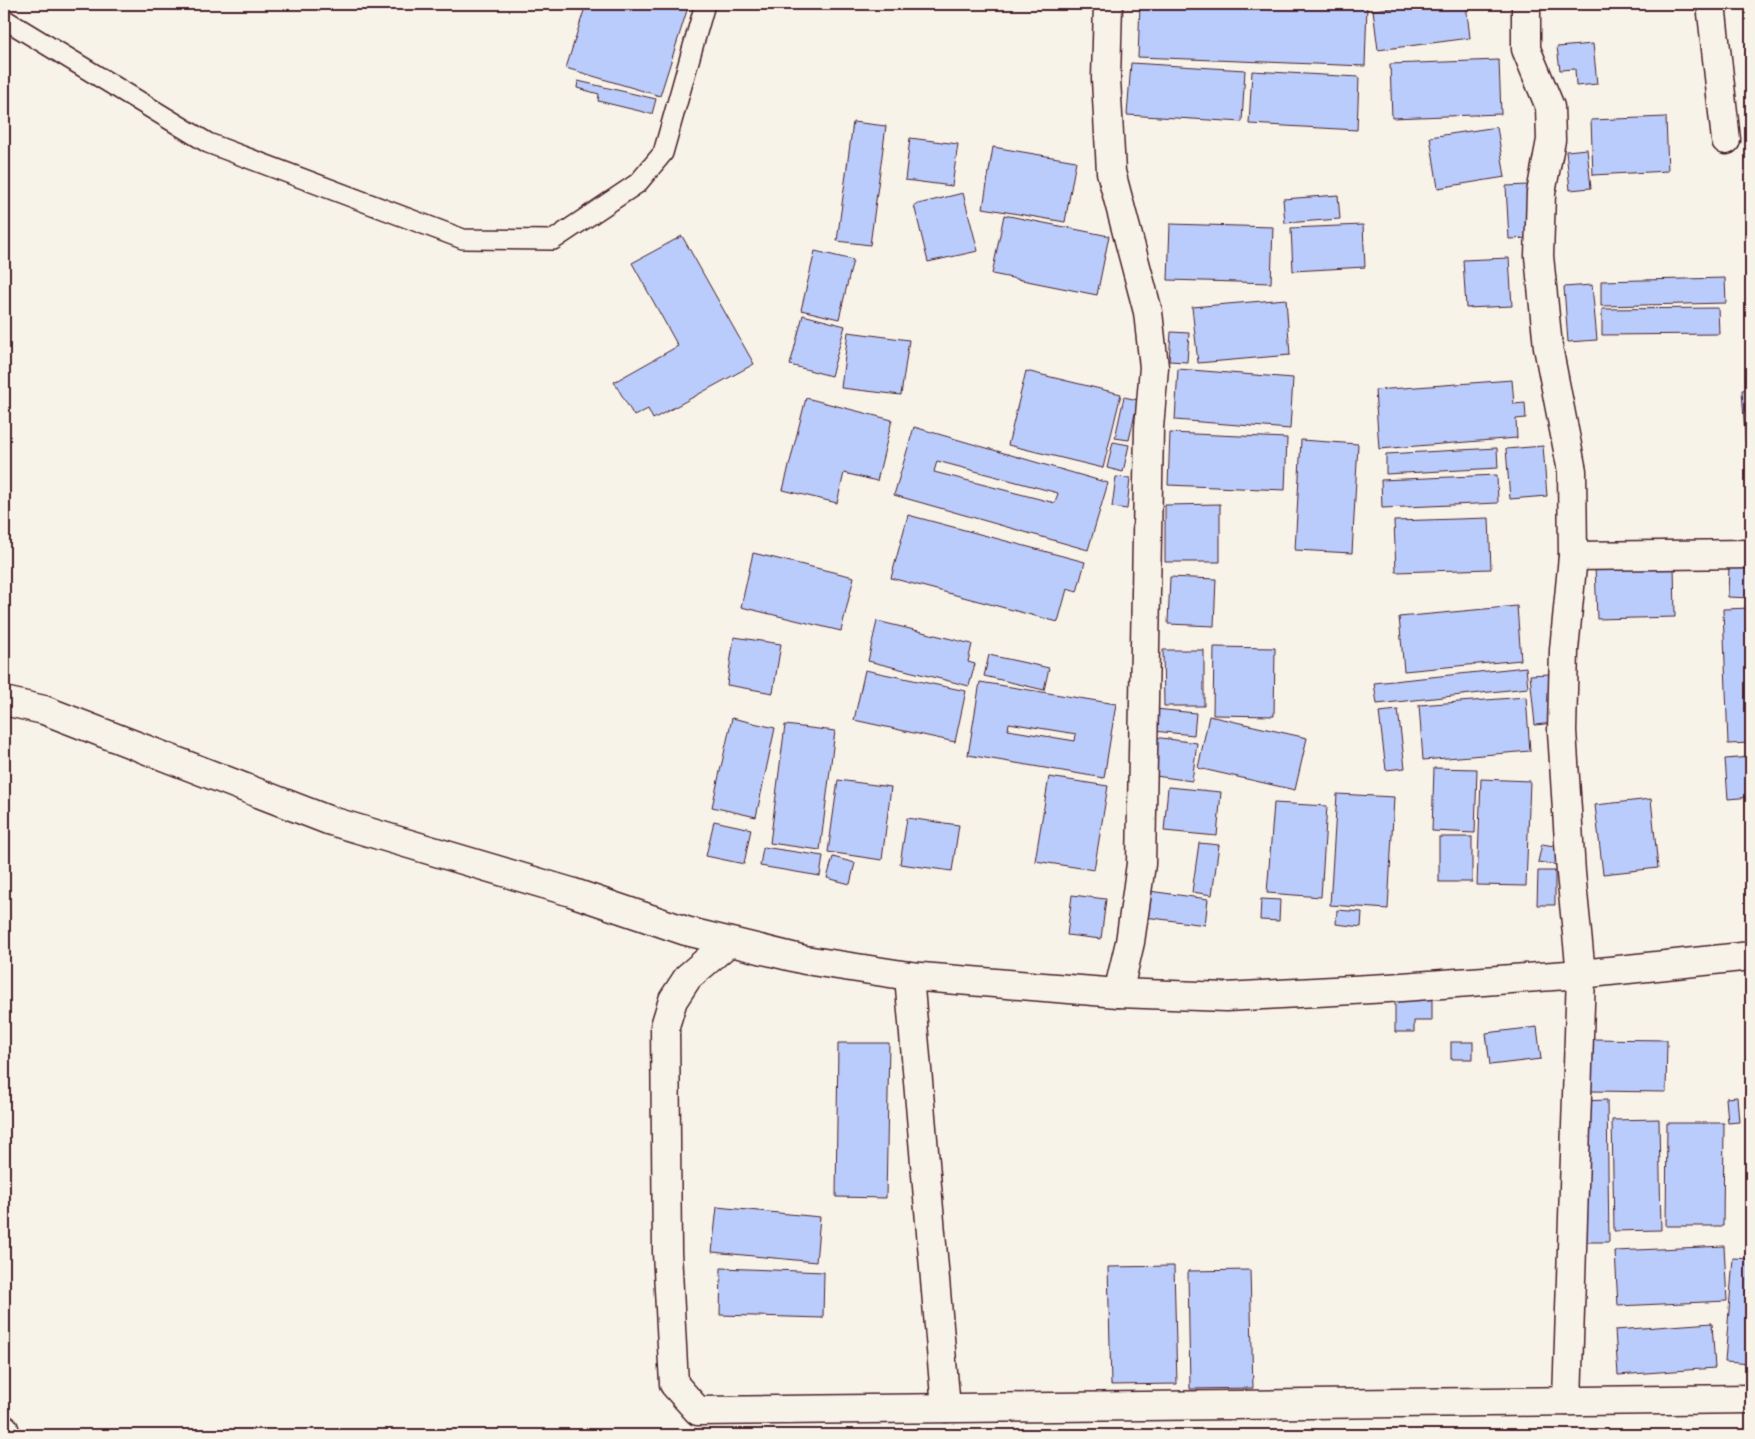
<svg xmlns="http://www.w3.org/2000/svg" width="1755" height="1439" font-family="Kalam,sans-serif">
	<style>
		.building { fill: #b9ccfc; stroke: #4a1f2b; fill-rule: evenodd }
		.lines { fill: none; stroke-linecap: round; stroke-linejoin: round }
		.service-casing { stroke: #4a1f2b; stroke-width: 22 }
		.minor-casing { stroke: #4a1f2b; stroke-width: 31 }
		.service { stroke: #f7f3e8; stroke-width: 19 }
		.minor { stroke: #f7f3e8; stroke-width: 28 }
	</style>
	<rect width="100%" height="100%" fill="#f7f3e8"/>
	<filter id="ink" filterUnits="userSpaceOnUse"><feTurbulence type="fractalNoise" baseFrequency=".02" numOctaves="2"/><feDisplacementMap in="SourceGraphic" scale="10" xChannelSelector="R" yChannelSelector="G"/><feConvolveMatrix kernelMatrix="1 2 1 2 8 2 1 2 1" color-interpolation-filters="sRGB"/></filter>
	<g filter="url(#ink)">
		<g class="building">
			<path d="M 586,4 L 689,4 L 660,96 L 566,68 Z"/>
			<path d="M 1140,4 L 1367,4 L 1365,66 L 1138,57 Z"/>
			<path d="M 1428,4 L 1466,4 L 1470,38 L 1378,50 L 1373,10 Z"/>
			<path d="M 1593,44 L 1597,84 L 1576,86 L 1575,69 L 1560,70 L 1557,47 Z"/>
			<path d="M 1751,58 L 1751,88 L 1747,87 Z"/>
			<path d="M 1499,60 L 1501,114 L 1392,118 L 1390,64 Z"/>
			<path d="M 1131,63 L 1245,70 L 1242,122 L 1127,115 Z"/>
			<path d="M 1252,71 L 1359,77 L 1357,130 L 1249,124 Z"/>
			<path d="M 578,81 L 656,99 L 652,114 L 598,101 L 599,94 L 577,88 Z"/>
			<path d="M 1666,117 L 1668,171 L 1593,175 L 1591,120 Z"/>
			<path d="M 853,122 L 886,126 L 870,245 L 837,241 Z"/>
			<path d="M 1497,127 L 1505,177 L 1438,188 L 1430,137 Z"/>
			<path d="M 910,138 L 958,144 L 952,186 L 905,180 Z"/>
			<path d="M 1748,139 L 1751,139 L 1751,173 L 1749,173 Z"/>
			<path d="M 993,147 L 1076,161 L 1065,222 L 983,208 Z"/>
			<path d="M 1587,149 L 1591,188 L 1570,190 L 1566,151 Z"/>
			<path d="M 1528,185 L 1531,238 L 1509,239 L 1506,186 Z"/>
			<path d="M 963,193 L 978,251 L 928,262 L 914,205 Z"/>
			<path d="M 1338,195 L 1340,219 L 1285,223 L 1283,199 Z"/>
			<path d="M 1004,215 L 1109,236 L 1097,295 L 992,274 Z"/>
			<path d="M 1170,224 L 1273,227 L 1271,283 L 1168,280 Z"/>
			<path d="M 1363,225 L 1365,267 L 1293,271 L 1291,228 Z"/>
			<path d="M 682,236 L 754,364 L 653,419 L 648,409 L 634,416 L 614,382 L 678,346 L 632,263 Z"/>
			<path d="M 815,251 L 853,260 L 839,319 L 801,310 Z"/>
			<path d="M 1509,258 L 1512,306 L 1466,308 L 1463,260 Z"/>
			<path d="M 1725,278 L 1726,303 L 1601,306 L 1601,281 Z"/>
			<path d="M 1592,285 L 1597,340 L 1568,342 L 1564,287 Z"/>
			<path d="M 1286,299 L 1290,355 L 1198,363 L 1192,307 Z"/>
			<path d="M 1718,308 L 1719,334 L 1602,335 L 1602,309 Z"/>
			<path d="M 803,315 L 845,326 L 831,376 L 790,365 Z"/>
			<path d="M 848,332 L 909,340 L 901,395 L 841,388 Z"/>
			<path d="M 1171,332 L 1189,333 L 1187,362 L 1169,361 Z"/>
			<path d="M 1178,369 L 1293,378 L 1290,429 L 1175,420 Z"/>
			<path d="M 1026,371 L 1121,394 L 1103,468 L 1008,445 Z"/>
			<path d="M 1512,380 L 1514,404 L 1525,403 L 1526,418 L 1516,419 L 1517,438 L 1379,449 L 1375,390 Z"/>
			<path d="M 1751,389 L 1751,481 L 1748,481 L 1742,390 Z"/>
			<path d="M 1124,397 L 1138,400 L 1129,440 L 1115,438 Z"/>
			<path d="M 806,398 L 892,420 L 877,481 L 844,473 L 837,503 L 783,490 Z"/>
			<path d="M 914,427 L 1108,483 L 1088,550 L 894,495 ZM 937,461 L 1058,493 L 1055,503 L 934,472 Z"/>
			<path d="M 1170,433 L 1287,438 L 1285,490 L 1168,485 Z"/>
			<path d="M 1301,440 L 1358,444 L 1352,553 L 1295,550 Z"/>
			<path d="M 1113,442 L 1129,445 L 1123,472 L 1107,468 Z"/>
			<path d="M 1543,446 L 1547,496 L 1510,499 L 1506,449 Z"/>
			<path d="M 1497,448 L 1498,468 L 1386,474 L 1386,454 Z"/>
			<path d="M 1497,475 L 1498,503 L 1382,508 L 1381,480 Z"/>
			<path d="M 1116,477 L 1130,478 L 1127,509 L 1112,507 Z"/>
			<path d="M 1220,504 L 1220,562 L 1165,562 L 1165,505 Z"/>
			<path d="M 908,515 L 1085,562 L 1077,592 L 1067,589 L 1058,622 L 891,578 Z"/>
			<path d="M 1489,518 L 1491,569 L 1396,572 L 1394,521 Z"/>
			<path d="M 753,553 L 854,577 L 841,631 L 741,607 Z"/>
			<path d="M 1674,564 L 1675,617 L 1597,619 L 1595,566 Z"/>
			<path d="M 1729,565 L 1751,566 L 1751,598 L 1728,597 Z"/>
			<path d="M 1170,577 L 1216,579 L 1214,626 L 1168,624 Z"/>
			<path d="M 1517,606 L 1521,660 L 1404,671 L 1399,617 Z"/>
			<path d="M 1751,608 L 1751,629 L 1749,629 L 1751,668 L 1751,743 L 1728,744 L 1723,609 Z"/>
			<path d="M 877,621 L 972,644 L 968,662 L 975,664 L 969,686 L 868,661 Z"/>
			<path d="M 734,637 L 781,644 L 773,693 L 727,685 Z"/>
			<path d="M 1214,647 L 1275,648 L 1274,716 L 1213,715 Z"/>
			<path d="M 1163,650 L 1204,650 L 1204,706 L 1164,706 Z"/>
			<path d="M 989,655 L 1049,668 L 1044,690 L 984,676 Z"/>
			<path d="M 1526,667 L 1528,688 L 1377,704 L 1374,683 Z"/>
			<path d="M 865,670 L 966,691 L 955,742 L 854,720 Z"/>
			<path d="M 1549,674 L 1554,723 L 1535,725 L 1530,675 Z"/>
			<path d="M 980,682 L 1116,704 L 1104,778 L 968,755 ZM 1009,723 L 1076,734 L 1075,741 L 1008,730 Z"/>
			<path d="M 1526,697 L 1530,751 L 1423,760 L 1419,705 Z"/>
			<path d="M 1155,709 L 1196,713 L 1194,735 L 1153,731 Z"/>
			<path d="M 1398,710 L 1405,768 L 1386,770 L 1379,712 Z"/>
			<path d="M 1209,716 L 1307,738 L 1295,790 L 1198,768 Z"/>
			<path d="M 732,718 L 775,728 L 756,817 L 712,807 Z"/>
			<path d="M 785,725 L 835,731 L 820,850 L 770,843 Z"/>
			<path d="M 1154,737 L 1197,743 L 1192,781 L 1148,775 Z"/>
			<path d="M 1751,757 L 1751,797 L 1728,799 L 1725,759 Z"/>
			<path d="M 1434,768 L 1477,769 L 1475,833 L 1432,831 Z"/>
			<path d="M 1049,777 L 1108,786 L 1094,870 L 1035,861 Z"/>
			<path d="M 1481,779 L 1530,781 L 1526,886 L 1477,885 Z"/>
			<path d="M 838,780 L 891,787 L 882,860 L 828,852 Z"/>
			<path d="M 1168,787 L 1221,792 L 1217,836 L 1164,831 Z"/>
			<path d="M 1337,794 L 1394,797 L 1388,909 L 1330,905 Z"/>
			<path d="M 1651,799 L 1658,868 L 1603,874 L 1595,805 Z"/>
			<path d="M 1274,803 L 1327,806 L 1321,897 L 1267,893 Z"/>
			<path d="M 907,818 L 959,825 L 952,871 L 900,864 Z"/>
			<path d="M 714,821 L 751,829 L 744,864 L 706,856 Z"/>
			<rect x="1439" y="837" width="33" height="45"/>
			<path d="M 1199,843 L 1219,845 L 1212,895 L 1192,892 Z"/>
			<path d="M 1542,844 L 1566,848 L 1563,866 L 1538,862 Z"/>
			<path d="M 763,847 L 823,856 L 820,876 L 760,866 Z"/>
			<path d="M 833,857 L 855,863 L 850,884 L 827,878 Z"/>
			<path d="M 1538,871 L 1555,871 L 1555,905 L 1537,905 Z"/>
			<path d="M 1149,891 L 1208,899 L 1205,925 L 1145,917 Z"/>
			<path d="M 1072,895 L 1106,899 L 1101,939 L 1067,935 Z"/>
			<path d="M 1261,899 L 1280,900 L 1279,921 L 1260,920 Z"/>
			<path d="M 1337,910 L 1362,912 L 1361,927 L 1336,924 Z"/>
			<path d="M 1395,990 L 1432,991 L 1432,1021 L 1414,1021 L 1414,1032 L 1395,1032 Z"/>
			<path d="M 1537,1027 L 1541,1059 L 1490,1065 L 1486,1033 Z"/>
			<path d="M 1591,1039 L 1667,1040 L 1666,1092 L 1590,1091 Z"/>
			<rect x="1451" y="1042" width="22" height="17"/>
			<path d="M 838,1043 L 889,1043 L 886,1198 L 836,1197 Z"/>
			<path d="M 1737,1097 L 1739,1122 L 1728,1123 L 1726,1098 Z"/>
			<path d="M 1607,1100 L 1609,1242 L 1585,1242 L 1583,1101 Z"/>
			<path d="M 1747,1101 L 1751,1101 L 1751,1172 L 1746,1172 Z"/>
			<path d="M 1659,1119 L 1661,1230 L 1614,1231 L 1612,1120 Z"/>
			<path d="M 1667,1123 L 1724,1123 L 1723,1226 L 1666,1226 Z"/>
			<path d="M 717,1207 L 820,1217 L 816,1262 L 712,1252 Z"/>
			<path d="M 1724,1246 L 1727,1301 L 1618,1306 L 1615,1251 Z"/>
			<path d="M 1733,1258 L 1751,1259 L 1751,1364 L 1725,1362 Z"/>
			<path d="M 1174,1266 L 1177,1384 L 1111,1385 L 1108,1267 Z"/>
			<path d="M 721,1268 L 824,1272 L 823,1318 L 720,1315 Z"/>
			<path d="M 1250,1270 L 1253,1388 L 1190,1389 L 1188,1271 Z"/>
			<path d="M 1712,1323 L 1715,1368 L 1618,1375 L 1615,1330 Z"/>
			<path d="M 1653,1431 L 1653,1435 L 1602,1435 L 1602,1432 Z"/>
		</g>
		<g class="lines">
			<defs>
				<path id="service" d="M 4,19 L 208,143 L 463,239 L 553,240 L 638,183 L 663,153 L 705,4"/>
				<g id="minor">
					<path d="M 1108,4 L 1106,79 L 1111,172 L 1148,312 L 1154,367 L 1149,428 L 1141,864 L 1130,942 L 1118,993"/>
					<path d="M 1526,4 L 1526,49 L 1550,107 L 1551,140 L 1541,193 L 1539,256 L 1548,347 L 1572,471 L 1573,556 L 1564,650 L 1562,731 L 1571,873 L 1581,974 L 1567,1401"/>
					<path d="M 1711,4 L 1726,140"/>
					<path d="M 1573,556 L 1751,554"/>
					<path d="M 4,701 L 44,710 L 328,820 L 571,892 L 686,931 L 805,960 L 909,976 L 1118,993 L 1226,997 L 1388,988 L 1581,974 L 1751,956"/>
					<path d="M 729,942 L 688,977 L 673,1000 L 665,1026 L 667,1252 L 674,1384 L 698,1411 L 1751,1399"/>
					<path d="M 909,976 L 946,1408"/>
					<path d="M 4,1429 L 6,1435"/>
				</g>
			</defs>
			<use href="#service" class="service-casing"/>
			<use href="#minor" class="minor-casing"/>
			<use href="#service" class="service"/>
			<use href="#minor" class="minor"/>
		</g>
	</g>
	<rect width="1755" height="1439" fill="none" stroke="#f7f3e8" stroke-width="20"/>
	<rect x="10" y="10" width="1735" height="1419" fill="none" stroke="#4a1f2b" stroke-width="2" filter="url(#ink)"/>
</svg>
